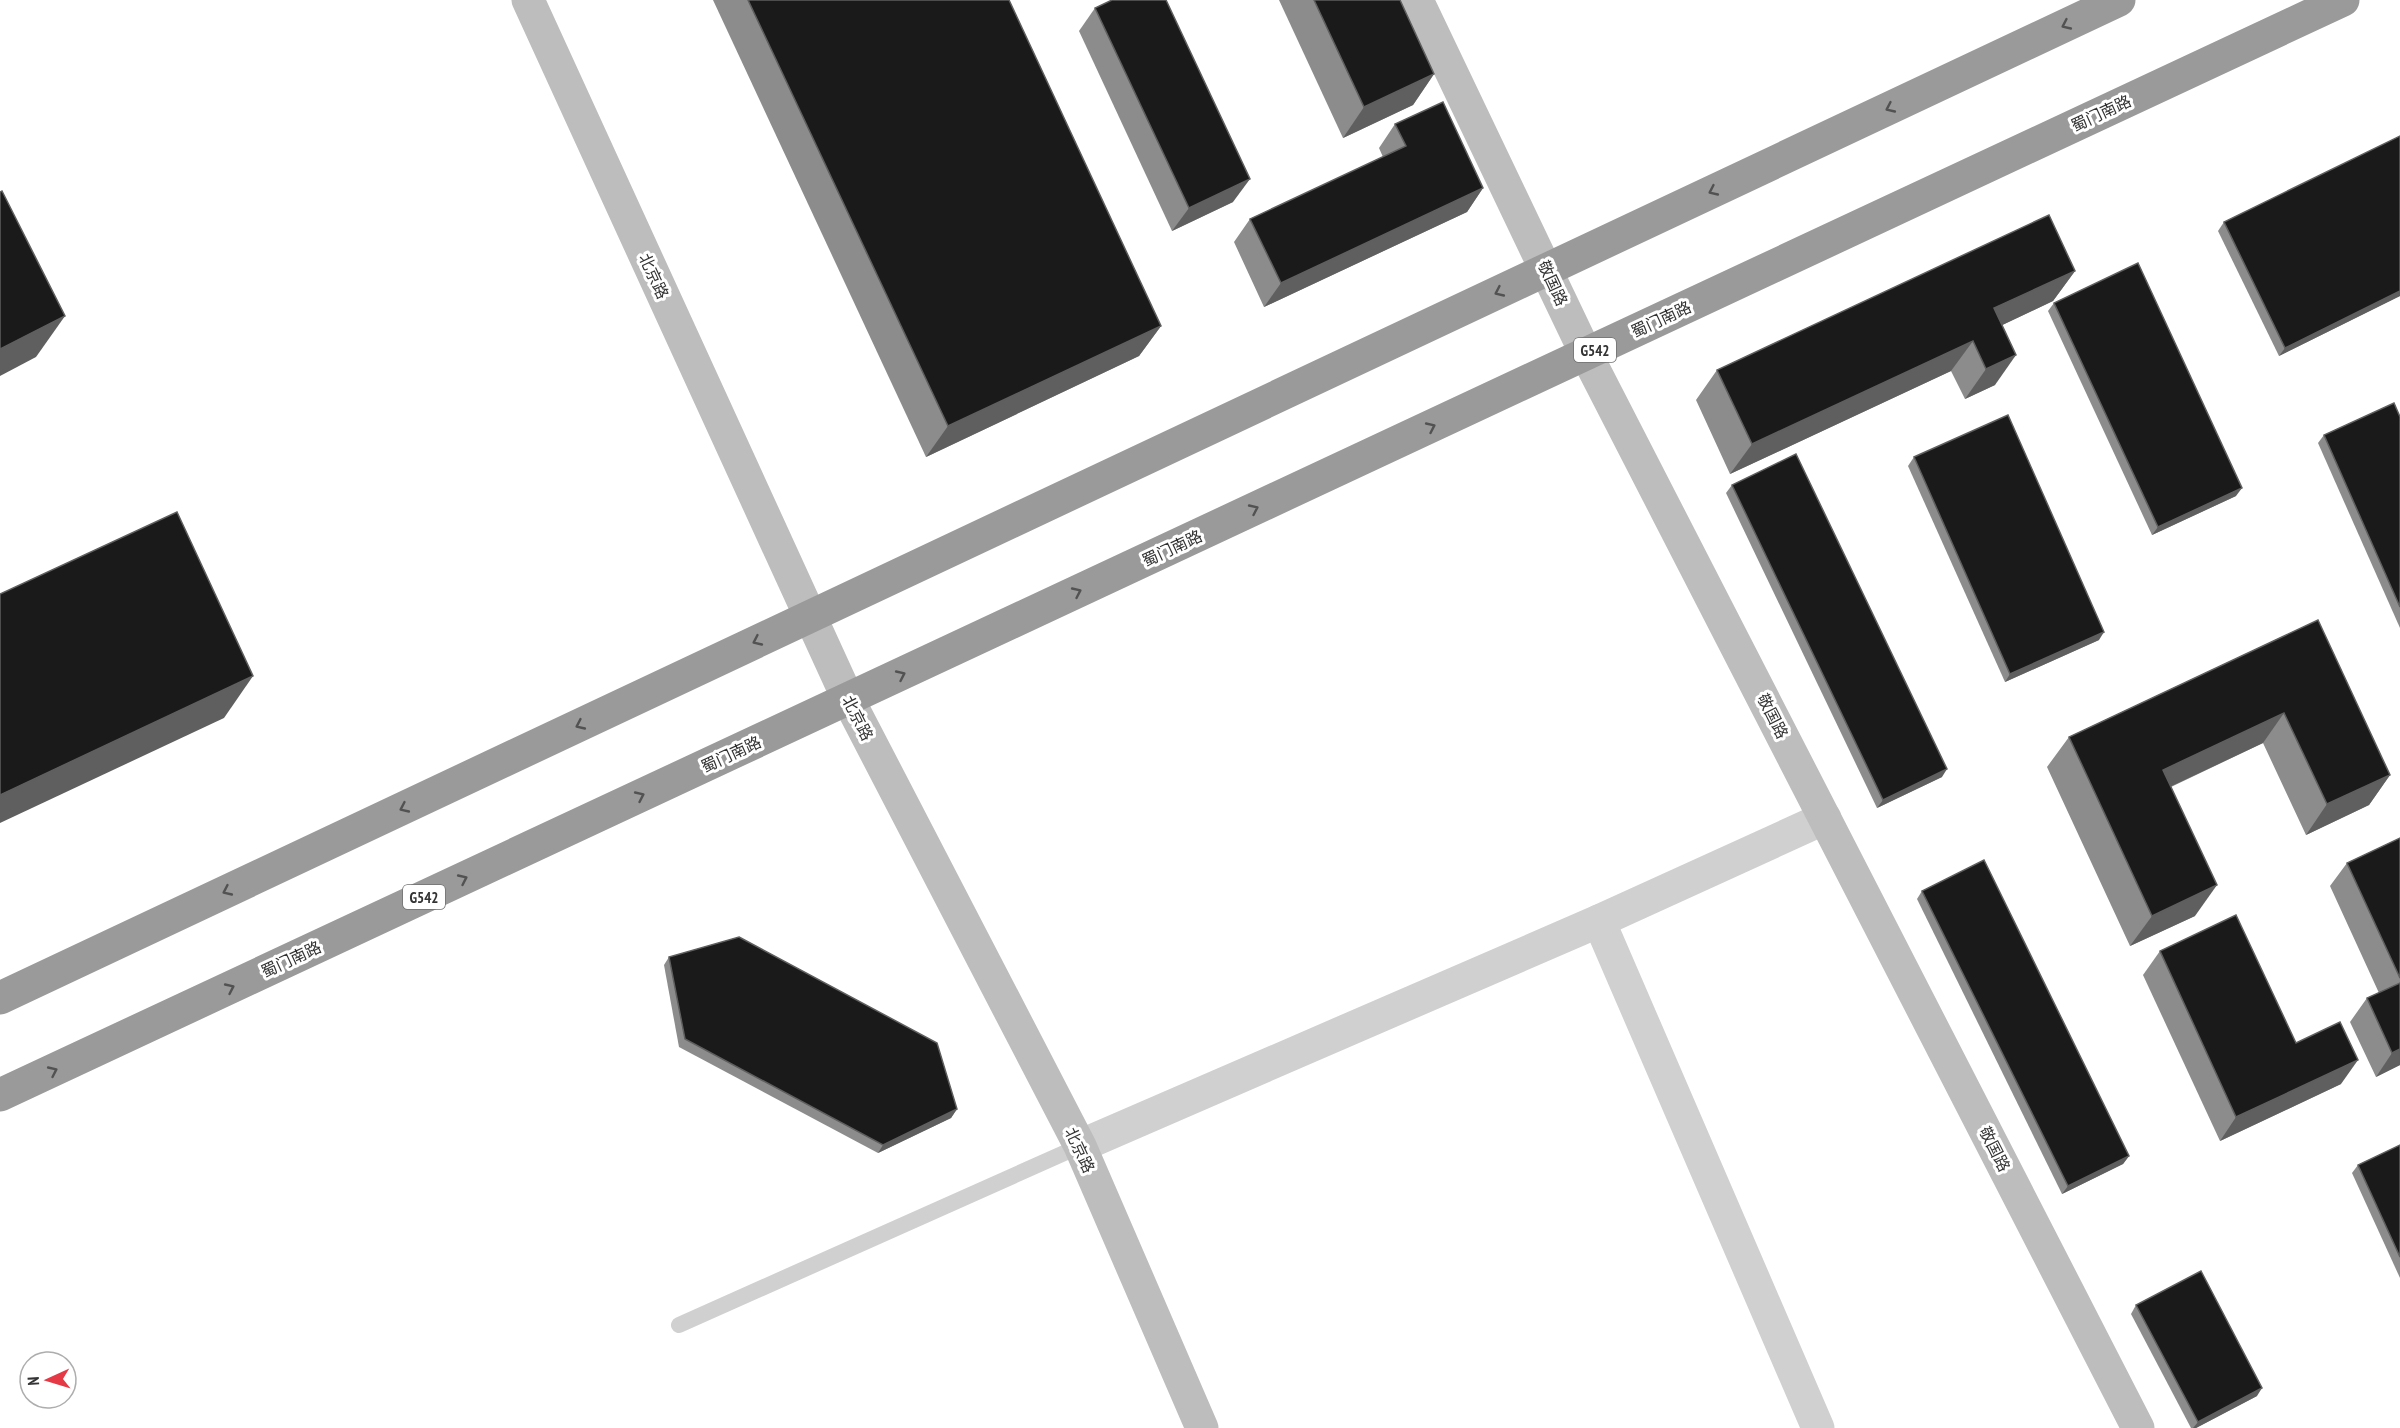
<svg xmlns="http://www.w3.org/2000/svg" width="2400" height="1428" font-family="'PT Sans Narrow','Noto Sans SC',sans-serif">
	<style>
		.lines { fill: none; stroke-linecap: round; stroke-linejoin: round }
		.lane { stroke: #d0d0d0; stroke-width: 16 }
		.street { stroke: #d0d0d0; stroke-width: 33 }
		.secondary { stroke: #bdbdbd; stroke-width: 33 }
		.highway { stroke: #9a9a9a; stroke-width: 33 }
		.wall { fill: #8c8c8c }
		.shaded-wall { fill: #5f5f5f }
		.building { fill: #1a1a1a; stroke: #5f5f5f; stroke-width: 1.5 }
		.oneway { stroke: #525252 }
		.labels { text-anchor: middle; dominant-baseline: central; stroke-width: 6; stroke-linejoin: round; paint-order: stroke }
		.shield { fill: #fff; stroke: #707070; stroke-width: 1.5 }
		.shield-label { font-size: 15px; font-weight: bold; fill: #333 }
		.street-label { font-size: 16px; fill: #333; stroke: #fff }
	</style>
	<rect width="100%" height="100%" fill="#fff"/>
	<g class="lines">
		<path class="lane" d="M 679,1325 L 1080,1146"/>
		<g class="street">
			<path d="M 1599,921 L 1818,1428"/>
			<path d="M 1080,1146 L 1599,921 L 1825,818"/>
		</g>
		<g class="secondary">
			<path d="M 528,0 L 848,699 L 1080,1146 L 1202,1428"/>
			<path d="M 1417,0 L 1586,354 L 2138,1428"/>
		</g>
		<g class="highway">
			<path d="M 0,998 L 2119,0"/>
			<path d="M 0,1095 L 2343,0"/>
		</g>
	</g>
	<g class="wall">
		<path d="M 713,0 L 1009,0 L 1161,326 L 1139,356 L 926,457 Z"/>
		<path d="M 1279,0 L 1400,0 L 1434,74 L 1413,105 L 1343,138 Z"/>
		<path d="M 1095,8 L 1233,202 L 1172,231 L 1079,31 Z"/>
		<path d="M 1395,124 L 1483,188 L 1467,212 L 1264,307 L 1234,242 L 1250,219 L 1383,157 L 1379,148 Z"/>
		<path d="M 2224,222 L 2400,296 L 2279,356 L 2218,231 Z"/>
		<path d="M 2075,271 L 2053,301 L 2002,325 L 1995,385 L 1965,399 L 1951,371 L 1730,474 L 1696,400 L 1717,370 Z"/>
		<path d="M 2054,303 L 2236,496 L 2152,535 L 2048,311 Z"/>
		<path d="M 2400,417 L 2400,628 L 2318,443 L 2324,435 Z"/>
		<path d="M 1914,457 L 2099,640 L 2005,682 L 1908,466 Z"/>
		<path d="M 1732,485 L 1942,777 L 1877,808 L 1726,493 Z"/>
		<path d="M 2318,620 L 2390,775 L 2369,805 L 2306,835 L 2263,743 L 2171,787 L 2195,916 L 2130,946 L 2047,767 L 2069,737 Z"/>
		<path d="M 2400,838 L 2400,1065 L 2376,1077 L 2350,1022 L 2367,998 L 2379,993 L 2330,886 L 2347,863 Z"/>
		<path d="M 1922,891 L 2129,1156 L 2123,1164 L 2062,1194 L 1917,899 Z"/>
		<path d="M 2160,951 L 2296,1043 L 2341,1084 L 2220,1141 L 2143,975 Z"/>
		<path d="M 669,957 L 957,1109 L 951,1118 L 878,1153 L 679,1047 L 664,965 Z"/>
		<path d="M 2400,1145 L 2400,1278 L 2352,1173 L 2358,1165 Z"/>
		<path d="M 2136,1305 L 2257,1396 L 2196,1428 L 2191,1428 L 2131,1314 Z"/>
	</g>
	<g class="shaded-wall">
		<path d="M 1434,74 L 1413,105 L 1343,138 L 1364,107 Z"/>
		<path d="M 1250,179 L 1233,202 L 1172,231 L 1189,208 Z"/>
		<path d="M 1483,188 L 1467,212 L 1264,307 L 1281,283 Z"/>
		<path d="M 2075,271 L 2053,301 L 1973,339 L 1994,308 Z"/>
		<path d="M 2400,291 L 2400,296 L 2279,356 L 2285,348 Z"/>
		<path d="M 65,316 L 36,357 L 0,376 L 0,349 Z"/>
		<path d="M 1161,326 L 1139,356 L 926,457 L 948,426 Z"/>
		<path d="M 1973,341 L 1951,371 L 1730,474 L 1752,444 Z"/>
		<path d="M 2016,355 L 1995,385 L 1965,399 L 1986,369 Z"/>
		<path d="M 2242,488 L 2236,496 L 2152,535 L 2158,527 Z"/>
		<path d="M 2104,632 L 2099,640 L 2005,682 L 2010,674 Z"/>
		<path d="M 253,676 L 224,718 L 0,823 L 0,795 Z"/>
		<path d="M 2284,713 L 2263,743 L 2142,800 L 2163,770 Z"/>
		<path d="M 1947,769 L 1942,777 L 1877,808 L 1883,800 Z"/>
		<path d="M 2390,775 L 2369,805 L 2306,835 L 2327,804 Z"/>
		<path d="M 2217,885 L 2195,916 L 2130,946 L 2152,916 Z"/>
		<path d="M 2400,1049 L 2400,1065 L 2376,1077 L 2392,1053 Z"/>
		<path d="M 2358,1060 L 2341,1084 L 2220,1141 L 2236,1117 Z"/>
		<path d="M 957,1109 L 951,1118 L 878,1153 L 883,1145 Z"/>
		<path d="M 2129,1156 L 2123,1164 L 2062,1194 L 2068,1186 Z"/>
		<path d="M 2262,1388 L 2257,1396 L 2196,1428 L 2193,1428 L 2198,1422 Z"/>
	</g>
	<g class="building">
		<path d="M 748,0 L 1009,0 L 1161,326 L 948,426 Z"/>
		<path d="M 1112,0 L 1166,0 L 1250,179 L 1189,208 L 1095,8 Z"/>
		<path d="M 1314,0 L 1400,0 L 1434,74 L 1364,107 Z"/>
		<path d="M 1443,102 L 1483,188 L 1281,283 L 1250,219 L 1406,146 L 1395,124 Z"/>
		<path d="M 2400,136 L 2400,291 L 2285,348 L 2224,222 Z"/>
		<path d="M 2,191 L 65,316 L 0,349 L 0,192 Z"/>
		<path d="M 2049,215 L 2075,271 L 1994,308 L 2016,355 L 1986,369 L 1973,341 L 1752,444 L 1717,370 Z"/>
		<path d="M 2138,263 L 2242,488 L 2158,527 L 2054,303 Z"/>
		<path d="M 2394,403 L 2400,417 L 2400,607 L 2324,435 Z"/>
		<path d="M 2008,415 L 2104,632 L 2010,674 L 1914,457 Z"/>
		<path d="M 1796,454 L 1947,769 L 1883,800 L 1732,485 Z"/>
		<path d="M 177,512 L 253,676 L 0,795 L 0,594 Z"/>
		<path d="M 2318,620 L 2390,775 L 2327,804 L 2284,713 L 2163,770 L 2217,885 L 2152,916 L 2069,737 Z"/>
		<path d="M 2400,838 L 2400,978 L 2347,863 Z"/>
		<path d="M 1984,860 L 2129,1156 L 2068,1186 L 1922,891 Z"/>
		<path d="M 2236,915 L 2296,1043 L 2340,1022 L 2358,1060 L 2236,1117 L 2160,951 Z"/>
		<path d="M 739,937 L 937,1043 L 957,1109 L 883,1145 L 685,1039 L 669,957 Z"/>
		<path d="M 2400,983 L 2400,1049 L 2392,1053 L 2367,998 Z"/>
		<path d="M 2400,1145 L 2400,1257 L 2358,1165 Z"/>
		<path d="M 2201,1271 L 2262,1388 L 2198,1422 L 2136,1305 Z"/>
	</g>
	<defs><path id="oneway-chevron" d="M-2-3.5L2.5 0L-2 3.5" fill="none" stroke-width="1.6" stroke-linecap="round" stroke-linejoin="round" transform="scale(1.5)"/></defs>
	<g class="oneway">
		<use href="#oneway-chevron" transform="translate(2066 25) rotate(155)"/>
		<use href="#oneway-chevron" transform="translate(1890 108) rotate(155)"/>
		<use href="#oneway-chevron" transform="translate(1713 191) rotate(155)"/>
		<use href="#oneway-chevron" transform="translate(1499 292) rotate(155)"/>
		<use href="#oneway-chevron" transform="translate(1431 427) rotate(-25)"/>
		<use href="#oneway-chevron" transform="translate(1254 509) rotate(-25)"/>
		<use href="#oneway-chevron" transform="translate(1077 592) rotate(-25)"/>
		<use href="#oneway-chevron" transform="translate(757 641) rotate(155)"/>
		<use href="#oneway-chevron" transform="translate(901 675) rotate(-25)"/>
		<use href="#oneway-chevron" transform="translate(580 725) rotate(155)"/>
		<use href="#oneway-chevron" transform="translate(640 796) rotate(-25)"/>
		<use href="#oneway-chevron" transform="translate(404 808) rotate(155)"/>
		<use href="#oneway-chevron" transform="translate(463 879) rotate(-25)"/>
		<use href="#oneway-chevron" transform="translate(227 891) rotate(155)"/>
		<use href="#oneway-chevron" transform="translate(230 988) rotate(-25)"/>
		<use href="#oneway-chevron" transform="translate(53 1071) rotate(-25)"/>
	</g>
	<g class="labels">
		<g class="shield">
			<rect x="1574" y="338" width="42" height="24" rx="4.5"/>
			<rect x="403" y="885" width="42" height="24" rx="4.5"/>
		</g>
		<g class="shield-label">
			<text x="1595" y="350">G542</text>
			<text x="424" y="897">G542</text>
		</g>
		<g class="street-label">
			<text transform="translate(2101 113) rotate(-25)">蜀门南路</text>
			<text transform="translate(654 276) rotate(65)">北京路</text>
			<text transform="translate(1553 283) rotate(65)">敬国路</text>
			<text transform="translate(1661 319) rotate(-25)">蜀门南路</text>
			<text transform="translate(1172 548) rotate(-25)">蜀门南路</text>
			<text transform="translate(1773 716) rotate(63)">敬国路</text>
			<text transform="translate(858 718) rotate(63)">北京路</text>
			<text transform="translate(731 754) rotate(-25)">蜀门南路</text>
			<text transform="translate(291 959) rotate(-25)">蜀门南路</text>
			<text transform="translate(1995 1149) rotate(63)">敬国路</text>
			<text transform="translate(1080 1150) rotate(65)">北京路</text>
		</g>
	</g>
	<g transform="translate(48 1380) rotate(266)"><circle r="28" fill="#ffffff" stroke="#adadad" stroke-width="1.5"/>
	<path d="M0-4.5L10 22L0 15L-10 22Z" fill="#e63946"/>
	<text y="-9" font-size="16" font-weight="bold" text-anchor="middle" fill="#333333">N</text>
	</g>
</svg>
